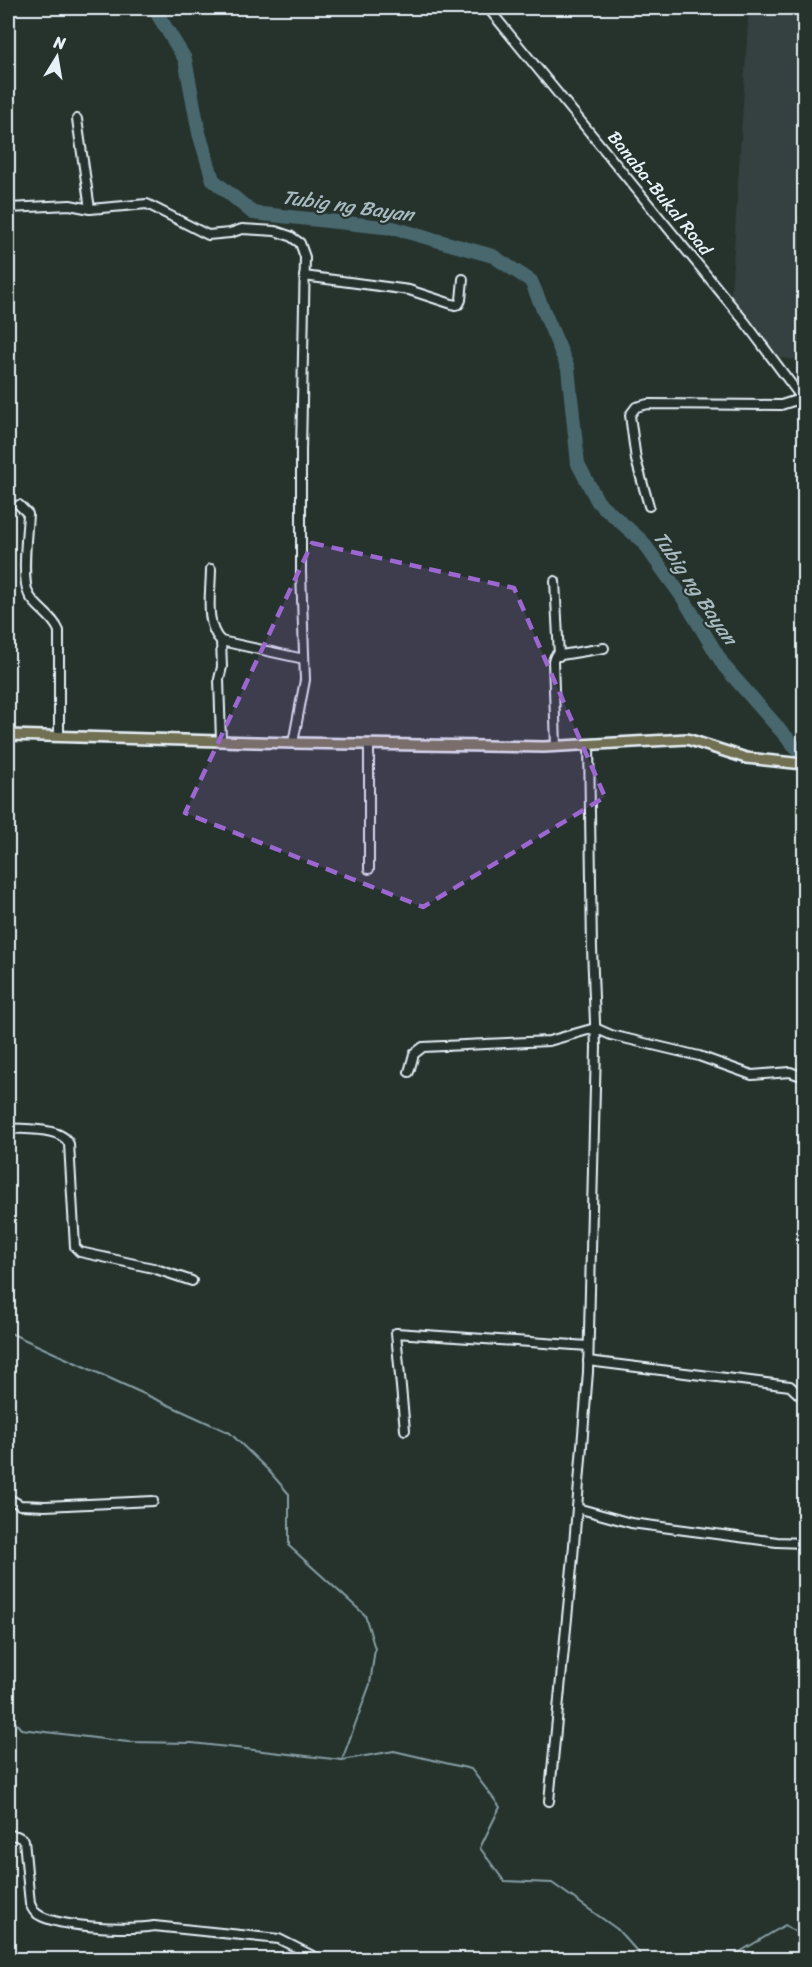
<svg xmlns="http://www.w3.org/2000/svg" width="812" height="1967" font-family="Sriracha,sans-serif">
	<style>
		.built { fill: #354140 }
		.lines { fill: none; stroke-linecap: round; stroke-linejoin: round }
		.stream { stroke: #889ea5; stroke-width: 2 }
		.river { stroke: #48676e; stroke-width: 14 }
		.minor-casing { stroke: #e8f1f8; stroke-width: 12 }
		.major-casing { stroke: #e8f1f8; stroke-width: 14 }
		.minor { stroke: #26332d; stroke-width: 8 }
		.major { stroke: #716f52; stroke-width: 9 }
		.marked { fill: #9c67d0; fill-opacity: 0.2; stroke: #9c67d0; stroke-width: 4.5; stroke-dasharray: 12 8; stroke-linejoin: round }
		.labels { text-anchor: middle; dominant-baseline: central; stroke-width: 4.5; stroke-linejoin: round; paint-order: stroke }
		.street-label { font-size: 18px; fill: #e8f1f8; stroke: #26332d }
		.water-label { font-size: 20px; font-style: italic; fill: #a8bac1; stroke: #26332d }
	</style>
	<rect width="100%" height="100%" fill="#26332d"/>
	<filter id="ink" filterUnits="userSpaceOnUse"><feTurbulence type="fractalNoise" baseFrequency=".0167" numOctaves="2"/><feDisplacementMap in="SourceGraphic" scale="12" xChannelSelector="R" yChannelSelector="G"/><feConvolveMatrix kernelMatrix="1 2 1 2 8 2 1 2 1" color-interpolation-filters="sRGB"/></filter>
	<g filter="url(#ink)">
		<path class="built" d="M 749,8 L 798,8 L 804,12 L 804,360 L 780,358 L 731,296 Z"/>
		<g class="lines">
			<g class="stream">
				<path d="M 8,1332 L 230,1433 L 268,1470 L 289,1494 L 289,1546 L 365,1615 L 375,1649 L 370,1684 L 342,1760"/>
				<path d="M 8,1714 L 21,1729 L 128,1742 L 192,1743 L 342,1760 L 394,1751 L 471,1769 L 500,1807 L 480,1848 L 504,1881 L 552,1883 L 617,1929 L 645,1960"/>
				<path d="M 726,1960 L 785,1925 L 804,1937"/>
			</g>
			<path class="river" d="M 156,8 L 158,15 L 185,59 L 199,133 L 213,180 L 253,213 L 393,228 L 493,256 L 531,281 L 568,368 L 578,464 L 598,502 L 642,541 L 683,598 L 724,666 L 804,757"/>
			<defs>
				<g id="minor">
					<path d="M 488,8 L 745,322 L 804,401"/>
					<path d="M 77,119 L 90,209"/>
					<path d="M 8,208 L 70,205 L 90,209 L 147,204 L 208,235 L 230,233 L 242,229 L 275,231 L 290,236 L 300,243 L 305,257 L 301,451 L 301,572 L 305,680 L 293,743"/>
					<path d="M 304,276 L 409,290 L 455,305 L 459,304 L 461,300 L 463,279"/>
					<path d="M 19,505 L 28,514 C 27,533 21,580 29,595 C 37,609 53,616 59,631 L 59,736"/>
					<path d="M 649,506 L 636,460 L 630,415 L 636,407 L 648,404 L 781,405 L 803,398"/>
					<path d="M 211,569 C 211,591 204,625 221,641 L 304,659"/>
					<path d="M 555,581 L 559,656"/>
					<path d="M 221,740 L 219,679 L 222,667 L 221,641"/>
					<path d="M 369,744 L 369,869"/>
					<path d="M 556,746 L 553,661 L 555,656 L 604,648"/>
					<path d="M 409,1072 L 414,1054 L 423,1047 L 549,1041 L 595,1028 L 611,1035 L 699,1056 L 752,1075 L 790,1072 L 804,1077"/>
					<path d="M 8,1128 C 25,1130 62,1127 69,1144 L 75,1247 L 80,1252 L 153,1268 L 192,1281"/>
					<path d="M 588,1361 L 790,1386 L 804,1399"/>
					<path d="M 405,1430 L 396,1333 L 588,1346"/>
					<path d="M 8,1498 L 20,1505 L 45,1506 L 153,1501"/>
					<path d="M 577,1508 L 631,1523 L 777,1542 L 804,1543"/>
					<path d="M 549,1801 L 573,1557 L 588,1372 L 596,1047 L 592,948 L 589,744"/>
					<path d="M 8,1835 L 17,1836 L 24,1840 L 30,1904 C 31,1905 33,1911 35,1912 C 51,1928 131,1930 154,1926 L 279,1939 L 321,1960"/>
				</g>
				<path id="major" d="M 8,735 L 293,743 L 544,747 L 687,739 L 746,758 L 804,764"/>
			</defs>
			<use href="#minor" class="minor-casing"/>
			<use href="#major" class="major-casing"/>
			<use href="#minor" class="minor"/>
			<use href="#major" class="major"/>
		</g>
	</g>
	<path class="marked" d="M 312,543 L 514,588 L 605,797 L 423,907 L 185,813 Z"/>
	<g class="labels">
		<g class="street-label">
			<text transform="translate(660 193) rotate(51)">Banaba-Bukal Road</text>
		</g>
		<g class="water-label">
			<text transform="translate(348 206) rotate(8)">Tubig ng Bayan</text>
			<text transform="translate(695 588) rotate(56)">Tubig ng Bayan</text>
		</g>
	</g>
	<rect width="812" height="1967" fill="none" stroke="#26332d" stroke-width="30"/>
	<rect x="15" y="15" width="782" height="1937" fill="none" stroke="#e8f1f8" stroke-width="2" filter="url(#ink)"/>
	<g transform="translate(57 57) rotate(11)" stroke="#26332d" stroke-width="4.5" paint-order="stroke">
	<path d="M0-4.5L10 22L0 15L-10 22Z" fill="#e8f1f8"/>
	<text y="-9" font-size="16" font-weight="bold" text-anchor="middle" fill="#e8f1f8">N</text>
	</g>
</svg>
